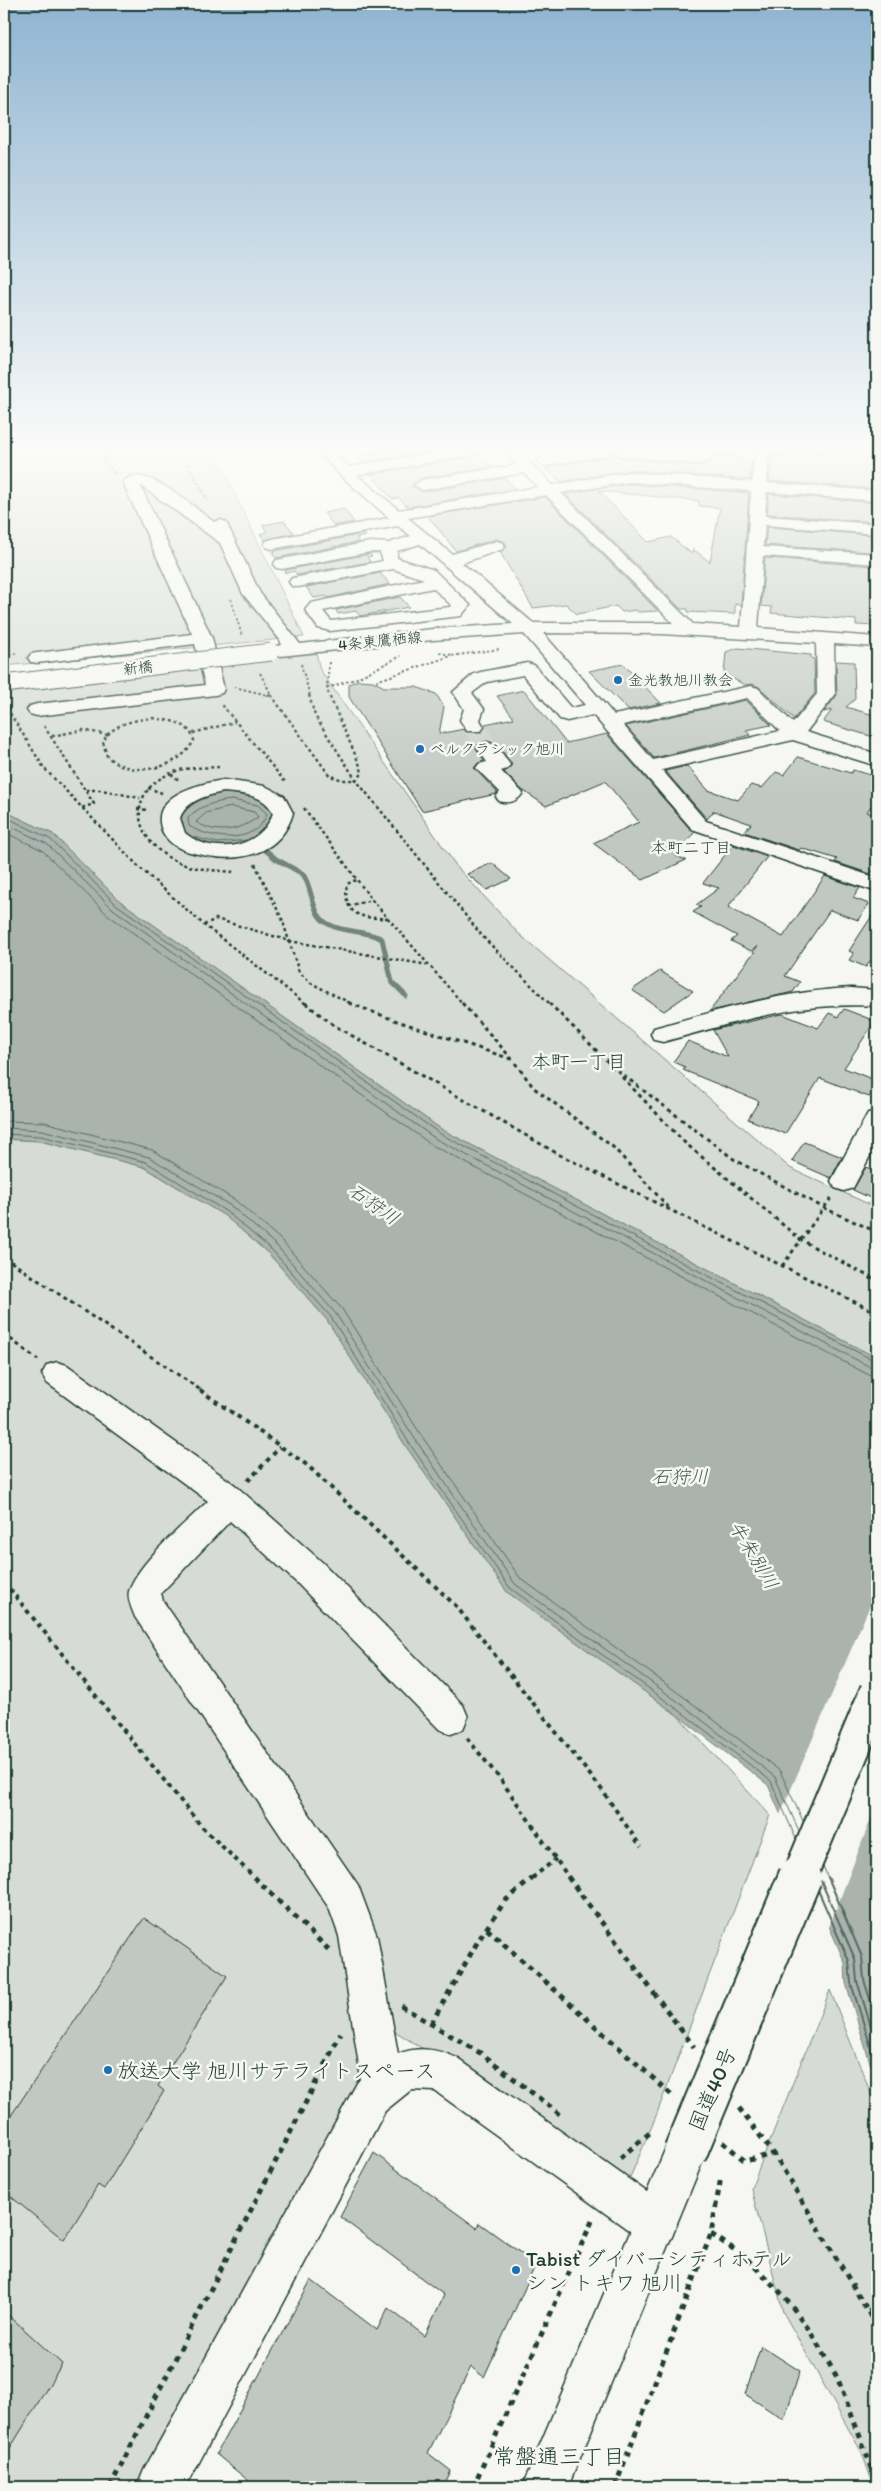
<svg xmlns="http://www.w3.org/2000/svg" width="881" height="2491" font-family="Itim,'Klee One',sans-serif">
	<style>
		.green { fill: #d6dbd6; stroke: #7a8c85 }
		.water { fill: #aab3ae; stroke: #72847d }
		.pier { fill: #f6f6f2 }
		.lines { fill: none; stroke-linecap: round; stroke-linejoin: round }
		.shore-far1 { stroke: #576c65; stroke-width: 1 }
		.shore { stroke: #576c65; stroke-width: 2 }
		.stream { stroke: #72847d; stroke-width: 5 }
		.building { fill: #c1c8c3; stroke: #1f3d34; fill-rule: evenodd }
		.minor-tunnel { stroke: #cbd1cc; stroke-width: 21; stroke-dasharray: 21 11; stroke-linecap: butt }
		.minor-casing { stroke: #1f3d34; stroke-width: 3 }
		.highway-casing { stroke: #1f3d34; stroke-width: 3 }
		.path-far4 { stroke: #1f3d34; stroke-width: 2; stroke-dasharray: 2.5 2.5; stroke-linecap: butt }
		.path-far3 { stroke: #1f3d34; stroke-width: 2.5; stroke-dasharray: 3 3; stroke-linecap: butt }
		.path-far2 { stroke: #1f3d34; stroke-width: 3; stroke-dasharray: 4 4; stroke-linecap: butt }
		.path-far1 { stroke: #1f3d34; stroke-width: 4; stroke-dasharray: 4.5 4.5; stroke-linecap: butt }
		.path { stroke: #1f3d34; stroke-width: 5; stroke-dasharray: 5.5 5.5; stroke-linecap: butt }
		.minor { fill: #f6f6f2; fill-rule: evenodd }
		.highway { fill: #f6f6f2; fill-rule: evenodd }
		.minor-bridge-casing { stroke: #1f3d34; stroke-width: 19; stroke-linecap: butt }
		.highway-bridge-far1-casing { stroke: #1f3d34; stroke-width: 37; stroke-linecap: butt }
		.highway-bridge-casing { stroke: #1f3d34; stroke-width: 46; stroke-linecap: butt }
		.minor-bridge { stroke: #f6f6f2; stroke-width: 17 }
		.highway-bridge-far1 { stroke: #f6f6f2; stroke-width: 33 }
		.highway-bridge { stroke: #f6f6f2; stroke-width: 42 }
		.poi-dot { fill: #1f6fb2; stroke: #f6f6f2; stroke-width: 2 }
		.labels { text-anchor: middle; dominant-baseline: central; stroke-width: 5; stroke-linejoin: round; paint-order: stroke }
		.far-street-label { font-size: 15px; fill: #1f3d34; stroke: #f6f6f2 }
		.far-poi-label { font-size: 15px; fill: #1f3d34; stroke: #f6f6f2; text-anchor: start }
		.far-neighbourhood-label { font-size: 16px; fill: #1f3d34; stroke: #f6f6f2 }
		.neighbourhood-label { font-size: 19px; fill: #1f3d34; stroke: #f6f6f2 }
		.water-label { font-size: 19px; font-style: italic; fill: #425a52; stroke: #f6f6f2 }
		.near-poi-label { font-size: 21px; fill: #1f3d34; stroke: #f6f6f2; text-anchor: start }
		.near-street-label { font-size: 21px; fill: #1f3d34; stroke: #f6f6f2 }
		.near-neighbourhood-label { font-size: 22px; fill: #1f3d34; stroke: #f6f6f2 }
	</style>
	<rect width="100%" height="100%" fill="#f6f6f2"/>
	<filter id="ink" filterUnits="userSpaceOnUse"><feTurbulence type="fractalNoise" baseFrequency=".02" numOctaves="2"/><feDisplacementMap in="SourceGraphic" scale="10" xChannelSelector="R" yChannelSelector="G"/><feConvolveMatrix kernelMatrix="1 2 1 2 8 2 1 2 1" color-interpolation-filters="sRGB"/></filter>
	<g filter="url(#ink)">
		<g class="green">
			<path d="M 4,451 L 214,451 L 304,637 L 4,666 Z"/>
			<path d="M 315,647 L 320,670 L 457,867 L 518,933 L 790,1168 L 877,1208 L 877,1358 L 441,1129 L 120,901 L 53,834 L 4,811 L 4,684 Z"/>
			<path d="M 4,1139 L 40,1141 L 144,1167 L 225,1216 L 269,1254 L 327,1320 L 405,1445 L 507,1592 L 677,1715 L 770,1815 L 654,2121 L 629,2180 L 393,2030 L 145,2487 L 4,2487 Z"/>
			<path d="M 830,1990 L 877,2109 L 877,2487 L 874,2487 L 862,2453 L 783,2312 L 751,2188 Z"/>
		</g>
		<g class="water">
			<path d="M 232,789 L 273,803 L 272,830 L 233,848 L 201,846 L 180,833 L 178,813 L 199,795 Z"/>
			<path d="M 4,811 L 53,834 L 120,901 L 441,1129 L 877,1358 L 877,2086 L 846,1983 L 845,1963 L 768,1785 L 677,1715 L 507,1592 L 405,1445 L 327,1320 L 269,1254 L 225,1216 L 144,1167 L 40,1141 L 4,1139 Z"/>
		</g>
		<path class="pier" d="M 877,1589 L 877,1803 L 828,1930 L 779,1817 Z"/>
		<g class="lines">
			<g class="shore-far1">
				<path d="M 232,800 L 258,805 L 267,814 C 256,845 212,840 189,826 L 188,818 C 200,805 215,802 232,800 Z"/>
				<path d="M 232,807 L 254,812 L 258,817 C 240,831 216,835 196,822 L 206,813 Z"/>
				<path d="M 4,816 L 50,839 L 117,905 L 439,1133 L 693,1268 L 877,1362"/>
				<path d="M 4,823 L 47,844 L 113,909 L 436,1139 L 870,1367 L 877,1368"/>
				<path d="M 4,832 L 42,850 L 108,915 L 432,1145 L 867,1374 L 877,1376"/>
				<path d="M 194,837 L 217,843 L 247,840"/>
				<path d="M 4,1121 L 44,1122 L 152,1150 L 235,1200 L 281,1240 L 342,1309 L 421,1435 L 520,1578 L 688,1700 L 780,1771 L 803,1821"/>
				<path d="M 4,1128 L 42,1130 L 149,1157 L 231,1206 L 276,1245 L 336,1314 L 415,1439 L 515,1584 L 684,1706 L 775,1777 L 799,1831"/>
				<path d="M 4,1134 L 41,1136 L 146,1162 L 227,1212 L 272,1250 L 331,1317 L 409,1443 L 510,1588 L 680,1711 L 771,1781 L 796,1839"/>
				<path d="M 823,1866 L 828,1878"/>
			</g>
			<g class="shore">
				<path d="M 828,1877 L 862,1957 L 864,1980 L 877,2021"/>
				<path d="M 821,1881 L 855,1959 L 857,1981 L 877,2046"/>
				<path d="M 818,1890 L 849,1961 L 851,1983 L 877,2067"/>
			</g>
			<path class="stream" d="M 263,848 L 276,859 L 303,874 C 311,886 311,902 318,914 C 330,935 363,928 382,939 L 392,982 L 406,996"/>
		</g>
		<g class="building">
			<path d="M 385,451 L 434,451 L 362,463 L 355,456 Z"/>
			<path d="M 788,451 L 869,451 L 869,459 L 877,460 L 877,489 L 769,481 L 772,455 L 787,456 Z"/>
			<path d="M 614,452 L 618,457 L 623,458 L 699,466 L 711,462 L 715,452 L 723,452 L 722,455 L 736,456 L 736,459 L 752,460 L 750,480 L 629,470 L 561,482 L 545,468 L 606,457 Z"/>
			<path d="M 479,453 L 493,467 L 422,478 L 412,486 L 422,492 L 505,478 L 516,489 L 408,507 L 399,498 L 392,499 L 371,474 L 471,457 Z"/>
			<path d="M 629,484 L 749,493 L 741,605 L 735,604 L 735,614 L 688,612 L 688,609 L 681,609 L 565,494 ZM 599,491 L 699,501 L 699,506 L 720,508 L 710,562 L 693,549 L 692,554 L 671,537 L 648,542 Z"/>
			<path d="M 769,494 L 877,503 L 877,522 L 767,514 Z"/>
			<path d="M 545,497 L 658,611 L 638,612 L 636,610 L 622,612 L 616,606 L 577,614 L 566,604 L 533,608 L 500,552 L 507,547 L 505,542 L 496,539 L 456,551 L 428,516 Z"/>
			<path d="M 344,509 L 354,522 L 334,526 L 324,513 Z"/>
			<path d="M 284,521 L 294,533 L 265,540 L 260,534 L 267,532 L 263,525 Z"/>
			<path d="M 767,527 L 871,535 L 872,552 L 765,545 Z"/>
			<path d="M 364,534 L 366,536 L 356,538 L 359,542 L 276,558 L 272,553 L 275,552 L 274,551 Z"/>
			<path d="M 370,554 L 372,556 L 367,557 L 370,562 L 297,575 L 294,571 L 286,573 L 285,570 Z"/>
			<path d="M 765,558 L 873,566 L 877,568 L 877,626 L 856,625 L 856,620 L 771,613 L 772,607 L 761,606 Z"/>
			<path d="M 380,573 L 390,584 L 328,598 L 326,596 L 314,598 L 306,587 Z"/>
			<path d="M 400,597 L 409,607 L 360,616 L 356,611 L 338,614 L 336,610 Z"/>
			<path d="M 738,648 L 811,655 L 811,658 L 814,659 L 815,693 L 794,719 L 759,687 L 752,684 L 745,685 L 724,674 L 726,652 Z"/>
			<path d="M 836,661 L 854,662 L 855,699 L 846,707 L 877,716 L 877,738 L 823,722 L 832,710 L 824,712 L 837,695 Z"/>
			<path d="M 623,664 L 661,703 L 628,710 L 589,671 Z"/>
			<path d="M 358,680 L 373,681 L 384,687 L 416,687 L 436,694 L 444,707 L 439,734 L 464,729 L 467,733 L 481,733 L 486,728 L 485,724 L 514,718 L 497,696 L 524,690 L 566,743 L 607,734 L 691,830 L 695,832 L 674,855 L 686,860 L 643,880 L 593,843 L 639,822 L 605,781 L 546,806 L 521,789 L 504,772 L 508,770 L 512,764 L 499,747 L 488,740 L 479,742 L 476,747 L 484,761 L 478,763 L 474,768 L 497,792 L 496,794 L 422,811 L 349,697 L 349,684 Z"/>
			<path d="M 746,700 L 771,725 L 746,730 L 750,735 L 654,758 L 626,726 Z"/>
			<path d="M 798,757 L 847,772 L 851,773 L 853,770 L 877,777 L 877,797 L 867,812 L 877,816 L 877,864 L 871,874 L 835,862 L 837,859 L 801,848 L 799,850 L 744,832 L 751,824 L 714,811 L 707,819 L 665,771 L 687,766 L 708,790 L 738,800 L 751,785 L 762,788 L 776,772 L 784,775 Z"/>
			<path d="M 733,845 L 767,857 L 728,907 L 783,937 L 825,876 L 860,888 L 853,898 L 869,904 L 858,920 L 830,910 L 785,976 L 800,982 L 793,992 L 710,1011 L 751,956 L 755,953 L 753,952 L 758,946 L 751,951 L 731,941 L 737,936 L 693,912 L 701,907 L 696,905 L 719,888 L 703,883 Z"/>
			<path d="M 492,863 L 511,879 L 487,890 L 467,874 Z"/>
			<path d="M 877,908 L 877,951 L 866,967 L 849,960 L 854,953 L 849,951 Z"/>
			<path d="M 660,971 L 693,991 L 664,1011 L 632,990 Z"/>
			<path d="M 844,1009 L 875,1021 L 844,1068 L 877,1081 L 877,1084 L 869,1097 L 820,1078 L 785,1134 L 748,1119 L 759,1101 L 683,1070 L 685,1067 L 673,1062 L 688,1041 L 728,1057 L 713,1030 L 782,1014 L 818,1028 L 829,1013 L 838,1017 Z"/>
			<path d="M 804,1142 L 842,1157 L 831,1178 L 792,1161 Z"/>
			<path d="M 866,1167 L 877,1172 L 877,1201 L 853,1190 Z"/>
			<path d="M 144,1918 L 227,1976 L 158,2086 L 164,2091 L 104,2189 L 98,2185 L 64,2240 L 4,2191 L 4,2126 Z"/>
			<path d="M 374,2153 L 477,2228 L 479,2223 L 536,2264 L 484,2377 L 471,2367 L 428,2453 L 451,2471 L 443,2487 L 256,2487 L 216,2454 L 311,2280 L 377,2330 L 388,2308 L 425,2336 L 444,2295 L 340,2217 Z"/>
			<path d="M 4,2311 L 62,2364 L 4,2458 Z"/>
			<path d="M 761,2346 L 800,2371 L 784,2420 L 745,2394 Z"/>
		</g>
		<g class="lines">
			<path class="minor-tunnel" d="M 474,727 L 487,748"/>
			<defs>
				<g id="minor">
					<path d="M 318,451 L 333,451 L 349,467 L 445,451 L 478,451 L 471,455 L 357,475 L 399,510 L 538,487 L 524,473 L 422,490 L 414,485 L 422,480 L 517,465 L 504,451 L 519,451 L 553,485 L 629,472 L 752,482 L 755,451 L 769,451 L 767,483 L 877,491 L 877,501 L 767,492 L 765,516 L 877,524 L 877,534 L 765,525 L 763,547 L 877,554 L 877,564 L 763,556 L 758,628 L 877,637 L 877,647 L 834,644 L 835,695 L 806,732 L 877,754 L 877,766 L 793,740 L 662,770 L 706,821 L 877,878 L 877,892 L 692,829 L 593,715 L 567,721 L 560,719 L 523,675 L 487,682 L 472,693 L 484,709 L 480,720 L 484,727 L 481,731 L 467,731 L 460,720 L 464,709 L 453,692 L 474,674 L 481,672 L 527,663 L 534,665 L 571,708 L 585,705 L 524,634 L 433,640 L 271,657 L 265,656 L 262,652 L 265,648 L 282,645 L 280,640 L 243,594 L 220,543 L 140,485 L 212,638 L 224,689 L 222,693 L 215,695 L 37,716 L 30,714 L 27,710 L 30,706 L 37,704 L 205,685 L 195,644 L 37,663 L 31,662 L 28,658 L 31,654 L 37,653 L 192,634 L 123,483 C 141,458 198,511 214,522 L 220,520 L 226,522 L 260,593 L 300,644 L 433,629 L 513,624 L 420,544 L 397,551 L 397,558 L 434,570 L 470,605 L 461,616 L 330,631 L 318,628 L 305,610 L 311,603 L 424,579 L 393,569 L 298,587 L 292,586 L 289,582 L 292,578 L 298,577 L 383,561 L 380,552 L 370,552 L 282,569 L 276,568 L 274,564 L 276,560 L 282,559 L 370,542 L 389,543 L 411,536 L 398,526 L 272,549 L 266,547 L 264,544 L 266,541 L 272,539 L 389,518 L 340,475 ZM 629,482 L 751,491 L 741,627 L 693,624 L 561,493 ZM 546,495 L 673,623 L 533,623 L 462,563 L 503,549 L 505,546 L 503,543 L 497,541 L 452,554 L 408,518 ZM 433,588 L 451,605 L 450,607 L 331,621 L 323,611 ZM 543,633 L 661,634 L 816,643 L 817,694 L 793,723 L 758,688 L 751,686 L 614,715 ZM 747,698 L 780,731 L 653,760 L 623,725 Z"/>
					<path d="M 579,451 L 613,451 L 606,455 L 544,466 L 536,461 L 544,456 Z"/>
					<path d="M 616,451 L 660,451 L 698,454 L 699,451 L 713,451 L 710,460 L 699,464 L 623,456 L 618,455 Z"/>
					<path d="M 487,742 C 498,745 504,756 510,765 L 507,769 L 501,771 L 523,793 C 517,802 509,804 499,801 L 496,797 L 500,792 L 476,768 L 479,764 L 487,762 L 477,748 L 480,744 Z"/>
					<path d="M 224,780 L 265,786 L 284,796 L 293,813 C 281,854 241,863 203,855 C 193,853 183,851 174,845 C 167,840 161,832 160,823 C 156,793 203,783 224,780 ZM 224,792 C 243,794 264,794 273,813 C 261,849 212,856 185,833 L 180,818 C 186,801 207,795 224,792 Z"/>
					<path d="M 851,988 L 877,990 L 877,1006 C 799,1001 737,1022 663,1042 L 654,1040 L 651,1034 L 654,1028 C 719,1010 784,991 851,988 Z"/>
					<path d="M 877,1111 L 877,1143 L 853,1188 L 844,1191 L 835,1188 L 831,1181 L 868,1113 Z"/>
					<path d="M 57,1362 L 67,1365 L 235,1485 L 322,1562 L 463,1705 L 468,1717 L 463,1729 L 451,1734 L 439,1729 L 298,1584 L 230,1521 L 161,1593 L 163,1601 L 358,1885 L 377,1936 L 398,2054 C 419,2046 437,2049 457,2058 L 671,2209 L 677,2224 L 671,2239 L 656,2245 L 641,2239 L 435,2091 L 411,2090 L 385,2111 L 186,2487 L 137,2487 L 144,2470 L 357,2083 L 361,2078 L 339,1936 L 329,1908 L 135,1617 C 132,1609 127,1599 129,1591 C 138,1562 186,1523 208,1501 L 47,1383 L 42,1374 L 47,1365 Z"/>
				</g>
				<path id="highway" d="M 685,2132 L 700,2138 L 706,2153 L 568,2487 L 522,2487 L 670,2138 Z"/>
			</defs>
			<use href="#minor" class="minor-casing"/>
			<use href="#highway" class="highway-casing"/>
			<g class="path-far4">
				<path d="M 106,451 L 103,460 L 116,475"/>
				<path d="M 181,451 L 208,501"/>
				<path d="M 231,599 L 242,636"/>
				<path d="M 439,653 L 453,655"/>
				<path d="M 4,655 L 18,653"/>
				<path d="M 329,662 L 327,688 L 329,696"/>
				<path d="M 301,664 L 310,696"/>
				<path d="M 260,673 L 272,696"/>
				<path d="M 376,681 L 451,656 L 500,649"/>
				<path d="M 234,687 L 272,696"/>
				<path d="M 327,688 L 355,679 L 401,656"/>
			</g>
			<g class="path-far3">
				<path d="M 267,695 L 272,696"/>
				<path d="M 271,695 L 330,776 L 343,780 L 356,780 L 362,774 L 361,768 L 329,695"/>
				<path d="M 309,695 L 315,716 L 356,780 L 483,937 L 550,1004"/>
				<path d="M 6,702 L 11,715 L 44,768 L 140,868 L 204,925 L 306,1004"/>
				<path d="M 222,705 L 286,783"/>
				<path d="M 153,718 C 170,721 188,721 194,740 C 181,769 131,780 107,756 L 103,742 C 112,723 135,720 153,718 Z"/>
				<path d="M 44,726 L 94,804 L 81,808"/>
				<path d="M 193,733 L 235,722"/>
				<path d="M 52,736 L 83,730 L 108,735"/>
				<path d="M 219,767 C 207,768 192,767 180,770 C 133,783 126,827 165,855 C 184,869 210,870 232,872 L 232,868"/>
				<path d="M 171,774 L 180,781"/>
				<path d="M 148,788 L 162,793"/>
				<path d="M 86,790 L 102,790 L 140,798"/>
				<path d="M 304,808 L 372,900 L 463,1004"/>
				<path d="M 137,809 L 149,810"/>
				<path d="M 255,864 L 282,919 L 299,972 L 311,983 L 352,1004"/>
				<path d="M 356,880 L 347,884 C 342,915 362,919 388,918"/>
				<path d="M 348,906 L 372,900"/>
				<path d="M 204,925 L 216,919 L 290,941 L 428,965"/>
			</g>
			<g class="path-far2">
				<path d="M 305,1003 L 335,1026 L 560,1155 L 877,1313"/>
				<path d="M 349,1003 L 397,1021 L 511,1059"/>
				<path d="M 462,1003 L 512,1059 L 534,1088 L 613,1147 L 671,1210"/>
				<path d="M 549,1003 L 614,1068 L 735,1160 L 824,1208 L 877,1232"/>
				<path d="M 622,1077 L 684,1142 L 801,1240 L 877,1281"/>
				<path d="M 4,1257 L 202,1391"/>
				<path d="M 782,1266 L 832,1197"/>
				<path d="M 4,1334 L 38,1360"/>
			</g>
			<g class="path-far1">
				<path d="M 200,1390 L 307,1465 L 456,1606 L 602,1790 L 641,1847"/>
				<path d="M 248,1481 L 280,1447"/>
				<path d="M 4,1582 L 201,1826 L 255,1878"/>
				<path d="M 467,1738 L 501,1780 L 569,1878"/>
				<path d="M 532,1878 L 556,1859"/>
			</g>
			<g class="path">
				<path d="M 254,1877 L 330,1951"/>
				<path d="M 568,1877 L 694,2047"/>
				<path d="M 487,1929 L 674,2097"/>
				<path d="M 401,2006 L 482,2054 L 561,2115"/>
				<path d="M 431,2024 L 478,1941 L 505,1901 L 534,1877"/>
				<path d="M 739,2108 L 774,2154 L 868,2311 L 877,2330"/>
				<path d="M 723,2142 L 745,2161 L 773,2154"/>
				<path d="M 620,2158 L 652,2131"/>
				<path d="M 711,2234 L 744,2256 L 785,2297 L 810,2331 L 837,2377 L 877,2481"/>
				<path d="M 868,2311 L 877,2307"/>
				<path d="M 110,2487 L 341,2033"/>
				<path d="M 473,2487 L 593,2219"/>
				<path d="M 615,2487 L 711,2234 L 721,2177"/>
			</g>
			<use href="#minor" class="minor"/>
			<use href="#highway" class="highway"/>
			<defs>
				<path id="minor-bridge" d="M 4,684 L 271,652"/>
				<path id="highway-bridge-far1" d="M 799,1878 L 877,1691"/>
				<path id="highway-bridge" d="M 685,2153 L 800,1877"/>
			</defs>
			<use href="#minor-bridge" class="minor-bridge-casing"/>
			<use href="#highway-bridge-far1" class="highway-bridge-far1-casing"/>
			<use href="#highway-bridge" class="highway-bridge-casing"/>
			<use href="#minor-bridge" class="minor-bridge"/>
			<use href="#highway-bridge-far1" class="highway-bridge-far1"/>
			<use href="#highway-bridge" class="highway-bridge"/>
		</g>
	</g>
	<linearGradient id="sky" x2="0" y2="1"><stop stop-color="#8fb4d1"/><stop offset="0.56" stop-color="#fbfbf9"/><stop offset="1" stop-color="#fbfbf9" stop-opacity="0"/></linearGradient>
	<rect width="881" height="800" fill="url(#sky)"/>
	<g class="poi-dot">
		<circle cx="618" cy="680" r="5"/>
		<circle cx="420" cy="749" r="5"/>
		<circle cx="108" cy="2070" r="5"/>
		<circle cx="516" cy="2270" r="5"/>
	</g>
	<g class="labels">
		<g class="far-street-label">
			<text transform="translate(380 641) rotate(-6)">4条東鷹栖線</text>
			<text transform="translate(138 668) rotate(-7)">新橋</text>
		</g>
		<g class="far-poi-label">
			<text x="628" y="680">金光教旭川教会</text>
			<text x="430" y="749">ベルクラシック旭川</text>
		</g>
		<g class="far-neighbourhood-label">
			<text x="691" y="847">本町二丁目</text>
		</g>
		<g class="neighbourhood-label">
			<text x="579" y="1061">本町一丁目</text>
		</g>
		<g class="water-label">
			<text transform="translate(374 1204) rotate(35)">石狩川</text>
			<text x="680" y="1476">石狩川</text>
			<text transform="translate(754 1555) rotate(59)">牛朱別川</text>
		</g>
		<g class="near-poi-label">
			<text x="118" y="2070">放送大学 旭川サテライトスペース</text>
			<text x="526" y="2258">Tabist ダイバーシティホテル<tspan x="526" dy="24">シン トキワ 旭川</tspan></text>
		</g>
		<g class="near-street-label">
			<text transform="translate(712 2089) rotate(-67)">国道40号</text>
		</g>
		<g class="near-neighbourhood-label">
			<text x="559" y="2456">常盤通三丁目</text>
		</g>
	</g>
	<rect width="881" height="2491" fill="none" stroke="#f6f6f2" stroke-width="20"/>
	<rect x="10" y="10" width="861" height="2471" fill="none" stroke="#1f3d34" stroke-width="2" filter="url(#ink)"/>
</svg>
